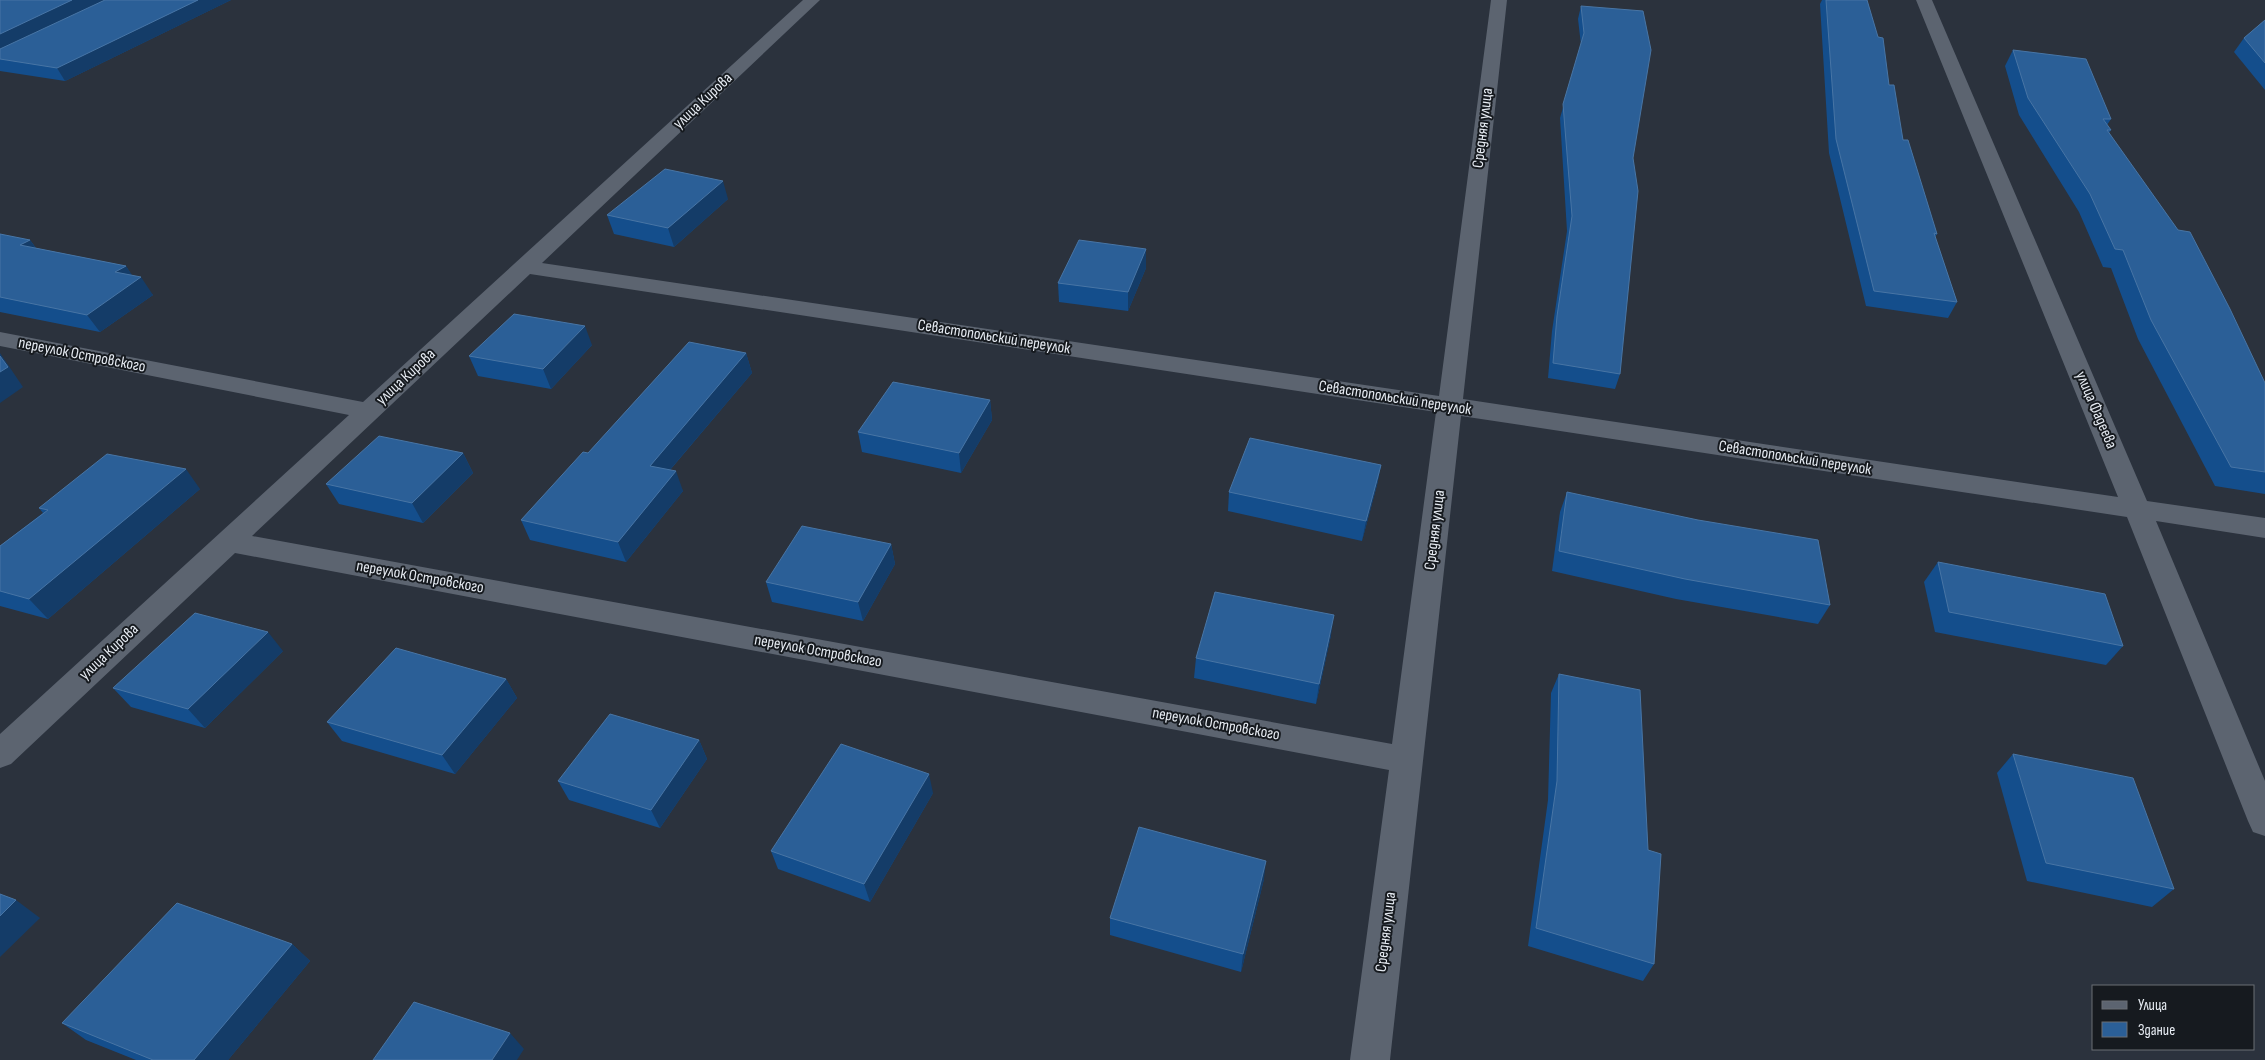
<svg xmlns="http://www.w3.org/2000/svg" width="2265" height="1060" font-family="'Sofia Sans Condensed',sans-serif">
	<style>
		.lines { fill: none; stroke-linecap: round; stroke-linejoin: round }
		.minor { fill: #5c6470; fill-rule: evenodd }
		.wall { fill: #144e8c }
		.shaded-wall { fill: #143c68 }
		.building { fill: #2b5f97; stroke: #4875a5 }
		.labels { text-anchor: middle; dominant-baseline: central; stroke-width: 4; stroke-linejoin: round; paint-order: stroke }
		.street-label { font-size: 16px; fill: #e7ecf3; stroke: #161a1f }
	</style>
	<rect width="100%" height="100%" fill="#2b323d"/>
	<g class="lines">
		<path class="minor" d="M 803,0 L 820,0 L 542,263 L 1439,396 L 1491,0 L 1507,0 L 1463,399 L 2118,497 L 1916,0 L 1932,0 L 2147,501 L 2265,518 L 2265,538 L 2156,521 L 2265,781 L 2265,836 L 2253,832 L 2248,821 L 2127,517 L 1461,416 L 1390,1060 L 1350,1060 L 1389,770 L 235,553 L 11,764 L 0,768 L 0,734 L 349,415 L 0,346 L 0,332 L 363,402 ZM 530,274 L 1436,412 L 1392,744 L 252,536 Z"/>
	</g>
	<g class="wall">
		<path d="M 0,0 L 231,0 L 65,81 L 0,71 Z"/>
		<path d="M 1822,0 L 1867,0 L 1903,140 L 1937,234 L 1935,237 L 1957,302 L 1948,318 L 1866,306 L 1829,153 L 1820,4 Z"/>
		<path d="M 1581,6 L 1633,158 L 1620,374 L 1615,389 L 1548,378 L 1552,331 L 1567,231 L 1560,118 L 1581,45 L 1578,19 Z"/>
		<path d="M 2265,20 L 2265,90 L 2234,52 L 2244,38 Z"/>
		<path d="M 2013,50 L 2111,119 L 2107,125 L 2111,130 L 2109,133 L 2265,383 L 2265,494 L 2215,486 L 2138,339 L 2111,268 L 2103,267 L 2079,212 L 2019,115 L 2005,66 Z"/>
		<path d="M 728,199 L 674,247 L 614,234 L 607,215 Z"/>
		<path d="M 0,234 L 30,240 L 36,248 L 126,266 L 132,276 L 153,295 L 100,332 L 0,312 Z"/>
		<path d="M 1146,249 L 1146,268 L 1128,311 L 1059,302 L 1058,283 Z"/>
		<path d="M 592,345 L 551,389 L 478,376 L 469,356 Z"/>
		<path d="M 746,353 L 752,373 L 670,470 L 683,491 L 626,562 L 530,540 L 521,520 L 588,453 Z"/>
		<path d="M 990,400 L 992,420 L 961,473 L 862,452 L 858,432 Z"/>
		<path d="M 463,453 L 473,473 L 423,523 L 339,504 L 326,484 Z"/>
		<path d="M 1381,465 L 1377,485 L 1362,541 L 1228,511 L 1229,492 Z"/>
		<path d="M 200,489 L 48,619 L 0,606 L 0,546 L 43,513 L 39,508 Z"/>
		<path d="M 1567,492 L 1830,605 L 1818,624 L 1676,599 L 1552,571 L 1560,512 Z"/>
		<path d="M 891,544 L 895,564 L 863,621 L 772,602 L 766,582 Z"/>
		<path d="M 1938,562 L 2123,646 L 2106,665 L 1935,632 L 1924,582 Z"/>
		<path d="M 1331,635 L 1316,704 L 1194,678 L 1196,658 Z"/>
		<path d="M 283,651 L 205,728 L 131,707 L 113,688 Z"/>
		<path d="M 1559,674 L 1654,964 L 1643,981 L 1528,946 L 1548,800 L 1551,693 Z"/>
		<path d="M 506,679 L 517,698 L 455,774 L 342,741 L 327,722 Z"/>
		<path d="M 699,740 L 707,759 L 660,828 L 569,800 L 558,781 Z"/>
		<path d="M 2013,754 L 2174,889 L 2152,907 L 2027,881 L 1997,773 Z"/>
		<path d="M 933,793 L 870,902 L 778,869 L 771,851 Z"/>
		<path d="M 1264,879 L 1241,972 L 1110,935 L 1110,918 Z"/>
		<path d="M 292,944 L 310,961 L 228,1060 L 136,1060 L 86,1040 L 62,1023 Z"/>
	</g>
	<g class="shaded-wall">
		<path d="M 72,0 L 106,0 L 0,51 L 0,34 Z"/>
		<path d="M 198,0 L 231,0 L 65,81 L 57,68 Z"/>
		<path d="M 723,181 L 728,199 L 674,247 L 668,228 Z"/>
		<path d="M 30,240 L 42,257 L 20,245 Z"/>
		<path d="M 1146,249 L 1146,268 L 1128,311 L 1128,292 Z"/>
		<path d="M 126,266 L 136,281 L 141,277 L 153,295 L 100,332 L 87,315 L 115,272 Z"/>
		<path d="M 585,326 L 592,345 L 551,389 L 543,369 Z"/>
		<path d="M 0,353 L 23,387 L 0,403 Z"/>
		<path d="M 746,353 L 752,373 L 657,485 L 650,466 Z"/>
		<path d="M 990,400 L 992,420 L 961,473 L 959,453 Z"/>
		<path d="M 463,453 L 473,473 L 423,523 L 412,503 Z"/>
		<path d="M 1381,465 L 1377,485 L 1362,541 L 1366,521 Z"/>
		<path d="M 186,469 L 200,489 L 48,619 L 29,599 Z"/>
		<path d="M 676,471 L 683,491 L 626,562 L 618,542 Z"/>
		<path d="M 891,544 L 895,564 L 863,621 L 858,602 Z"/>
		<path d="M 1334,615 L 1331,635 L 1316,704 L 1319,684 Z"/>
		<path d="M 268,632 L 283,651 L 205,728 L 188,709 Z"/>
		<path d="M 506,679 L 517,698 L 455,774 L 442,755 Z"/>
		<path d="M 699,740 L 707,759 L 660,828 L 651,810 Z"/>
		<path d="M 929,774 L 933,793 L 870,902 L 864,884 Z"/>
		<path d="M 1266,861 L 1264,879 L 1241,972 L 1243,954 Z"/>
		<path d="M 16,900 L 40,918 L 0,957 L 0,916 Z"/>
		<path d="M 292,944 L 310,961 L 228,1060 L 194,1060 Z"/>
		<path d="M 510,1033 L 524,1049 L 517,1060 L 492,1060 Z"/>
	</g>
	<g class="building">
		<path d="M 0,0 L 72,0 L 0,34 Z"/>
		<path d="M 105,0 L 198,0 L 57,68 L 0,59 L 0,49 Z"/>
		<path d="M 1826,0 L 1867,0 L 1878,37 L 1883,38 L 1889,85 L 1894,85 L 1903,140 L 1908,140 L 1937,234 L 1934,233 L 1957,302 L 1874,291 L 1836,139 Z"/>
		<path d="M 1581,6 L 1643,11 L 1651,50 L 1633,158 L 1638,191 L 1620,374 L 1553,363 L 1557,316 L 1572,216 L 1563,104 L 1584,33 Z"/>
		<path d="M 2265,20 L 2265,63 L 2244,38 Z"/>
		<path d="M 2013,50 L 2086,59 L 2111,119 L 2103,119 L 2111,130 L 2107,130 L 2178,230 L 2190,232 L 2230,309 L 2265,383 L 2265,472 L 2231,467 L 2151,320 L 2123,250 L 2115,249 L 2090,194 L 2028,98 Z"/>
		<path d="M 665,169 L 723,181 L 668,228 L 607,215 Z"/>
		<path d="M 0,234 L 30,240 L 20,245 L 126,266 L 115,272 L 141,277 L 87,315 L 0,297 Z"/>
		<path d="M 1079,240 L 1146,249 L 1128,292 L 1058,283 Z"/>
		<path d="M 514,314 L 585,326 L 543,369 L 469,356 Z"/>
		<path d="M 689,342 L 746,353 L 650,466 L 676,471 L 618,542 L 521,520 L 583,452 L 588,453 Z"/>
		<path d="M 0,356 L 8,367 L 0,372 Z"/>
		<path d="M 893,382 L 990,400 L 959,453 L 858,432 Z"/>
		<path d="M 379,436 L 463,453 L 412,503 L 326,484 Z"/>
		<path d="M 1250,438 L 1381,465 L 1366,521 L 1229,492 Z"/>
		<path d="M 107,454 L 186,469 L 29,599 L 0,591 L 0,546 L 48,510 L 39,508 Z"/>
		<path d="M 1567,492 L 1698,520 L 1818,540 L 1830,605 L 1685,579 L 1559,551 Z"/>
		<path d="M 802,526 L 891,544 L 858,602 L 766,582 Z"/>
		<path d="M 1938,562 L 2105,594 L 2123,646 L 1949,612 Z"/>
		<path d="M 1215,592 L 1334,615 L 1319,684 L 1196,658 Z"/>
		<path d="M 195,613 L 268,632 L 188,709 L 113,688 Z"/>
		<path d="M 396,648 L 506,679 L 442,755 L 327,722 Z"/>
		<path d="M 1559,674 L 1640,690 L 1648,850 L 1661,854 L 1654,964 L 1536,928 L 1557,781 Z"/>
		<path d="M 610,714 L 699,740 L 651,810 L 558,781 Z"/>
		<path d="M 841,744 L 929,774 L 864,884 L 771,851 Z"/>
		<path d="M 2013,754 L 2133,778 L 2174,889 L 2046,863 Z"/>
		<path d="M 1139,827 L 1266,861 L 1243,954 L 1110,918 Z"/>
		<path d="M 0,894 L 16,900 L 0,916 Z"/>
		<path d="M 177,903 L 292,944 L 194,1060 L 153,1060 L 62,1023 Z"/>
		<path d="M 414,1002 L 510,1033 L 492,1060 L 373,1060 Z"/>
	</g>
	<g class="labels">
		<g class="street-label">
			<text transform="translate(703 101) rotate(-43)">улица Кирова</text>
			<text transform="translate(1483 128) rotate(-83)">Средняя улица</text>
			<text transform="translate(994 337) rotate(9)">Севастопольский переулок</text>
			<text transform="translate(82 355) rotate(11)">переулок Островского</text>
			<text transform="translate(406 377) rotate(-43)">улица Кирова</text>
			<text transform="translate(1395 398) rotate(9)">Севастопольский переулок</text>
			<text transform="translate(2096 410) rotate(67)">улица Фадеева</text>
			<text transform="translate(1795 458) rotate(9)">Севастопольский переулок</text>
			<text transform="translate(1435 530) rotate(-83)">Средняя улица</text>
			<text transform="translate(420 577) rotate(10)">переулок Островского</text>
			<text transform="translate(818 651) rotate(10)">переулок Островского</text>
			<text transform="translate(109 652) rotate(-43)">улица Кирова</text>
			<text transform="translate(1216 724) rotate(10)">переулок Островского</text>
			<text transform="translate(1386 932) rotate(-83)">Средняя улица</text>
		</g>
	</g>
	<rect x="2092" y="985" width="162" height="65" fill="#161a1f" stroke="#6a6e74"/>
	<rect x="2102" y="1001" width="25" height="8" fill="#5c6470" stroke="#6a6e74"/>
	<text x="2138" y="1010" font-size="15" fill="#e7ecf3">Улица</text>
	<rect x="2102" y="1022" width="25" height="15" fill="#2b5f97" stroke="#6a6e74"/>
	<text x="2138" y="1035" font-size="15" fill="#e7ecf3">Здание</text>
</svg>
